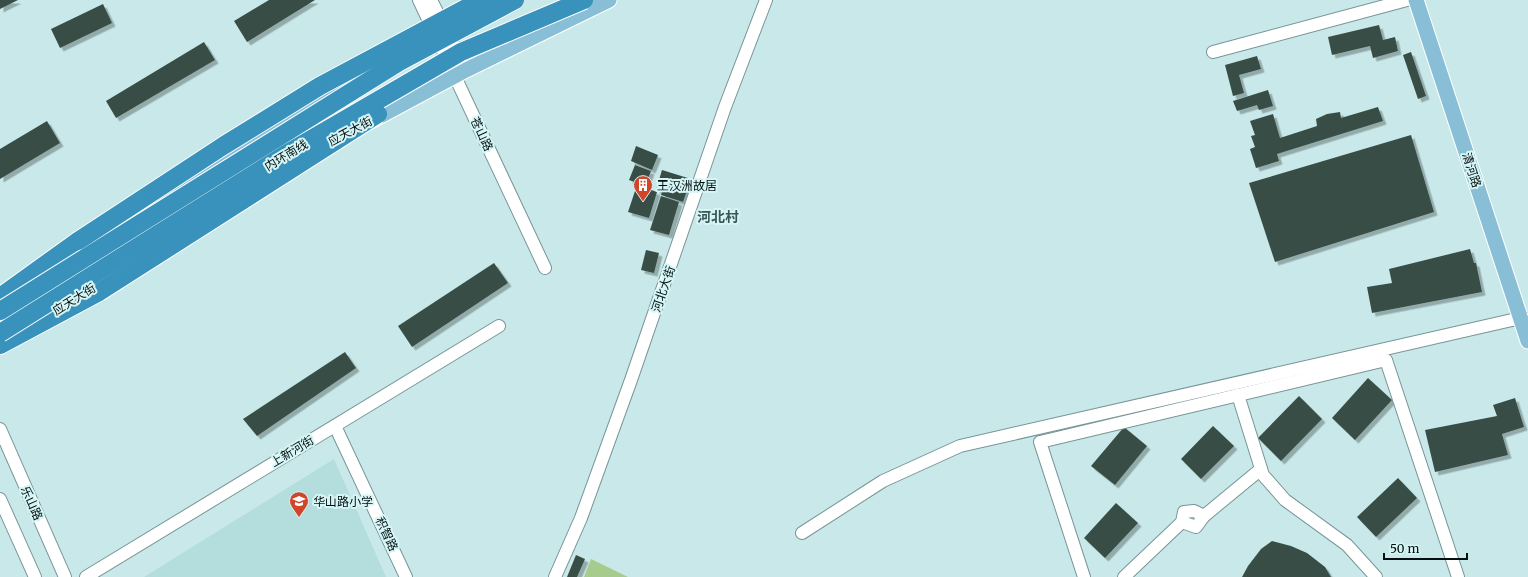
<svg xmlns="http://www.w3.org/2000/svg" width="1528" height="577" font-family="Merriweather,'Noto Sans SC',serif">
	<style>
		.built { fill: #b4ddde }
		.green { fill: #a7ca8d }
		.building { fill: #384e44; filter: url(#shadow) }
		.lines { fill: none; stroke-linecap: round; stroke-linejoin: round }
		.minor-casing { stroke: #789596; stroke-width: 14 }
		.major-casing { stroke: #fff; stroke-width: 17 }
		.highway-casing { stroke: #fff; stroke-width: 20 }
		.minor { stroke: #fff; stroke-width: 12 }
		.major { stroke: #88bed6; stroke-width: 15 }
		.highway { stroke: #3892bb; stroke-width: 18 }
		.highway-bridge-casing { stroke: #fff; stroke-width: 20; stroke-linecap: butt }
		.highway-bridge { stroke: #3892bb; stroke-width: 18 }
		.labels { text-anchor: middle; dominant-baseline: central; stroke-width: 4; stroke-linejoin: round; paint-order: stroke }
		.street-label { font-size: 12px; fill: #050f0f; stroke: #d6f5f6 }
		.poi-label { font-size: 12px; fill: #050f0f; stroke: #d6f5f6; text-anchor: start }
		.quarter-label { font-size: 14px; font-weight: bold; fill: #3b5657; stroke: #d6f5f6 }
	</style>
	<defs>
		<filter id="shadow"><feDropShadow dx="3.5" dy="3.5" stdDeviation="0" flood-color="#0004"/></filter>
	</defs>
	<rect width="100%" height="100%" fill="#c9e8e9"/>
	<path class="built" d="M 334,459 L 386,577 L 144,577 Z"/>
	<path class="green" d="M 591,559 L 628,577 L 584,577 Z"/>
	<g class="building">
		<path d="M 0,0 L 18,0 L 0,9 Z"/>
		<path d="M 269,0 L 315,0 L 247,42 L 234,21 Z"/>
		<path d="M 103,4 L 112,23 L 60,48 L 51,29 Z"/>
		<path d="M 1379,25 L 1383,40 L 1395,37 L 1398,51 L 1373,58 L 1370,46 L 1332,55 L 1328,37 Z"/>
		<path d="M 204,42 L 215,60 L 116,118 L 106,101 Z"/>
		<path d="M 1411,52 L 1426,96 L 1418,99 L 1403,55 Z"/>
		<path d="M 1257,56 L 1261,69 L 1239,75 L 1244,93 L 1233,96 L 1225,65 Z"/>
		<path d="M 1268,90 L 1273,106 L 1259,110 L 1257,105 L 1237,111 L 1233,101 Z"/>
		<path d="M 1378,107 L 1383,121 L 1277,154 L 1279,161 L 1256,168 L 1250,149 L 1255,147 L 1251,136 L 1255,135 L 1250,121 L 1273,114 L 1280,138 L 1317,126 L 1316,119 L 1327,114 L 1340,112 L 1341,118 Z"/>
		<path d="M 47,121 L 60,143 L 0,179 L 0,149 Z"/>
		<path d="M 1411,135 L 1434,212 L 1275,262 L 1249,183 Z"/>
		<path d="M 636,146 L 658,155 L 652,170 L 631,161 Z"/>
		<path d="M 635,165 L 651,171 L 645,186 L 629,180 Z"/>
		<path d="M 662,170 L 691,179 L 683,202 L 661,195 L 662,192 L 656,190 Z"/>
		<path d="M 637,185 L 657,192 L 649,218 L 628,212 Z"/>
		<path d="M 661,196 L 679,202 L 669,235 L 650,230 Z"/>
		<path d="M 1470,249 L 1474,263 L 1476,263 L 1482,292 L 1372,313 L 1367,287 L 1392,283 L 1389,269 Z"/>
		<path d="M 646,250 L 659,253 L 654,273 L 641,270 Z"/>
		<path d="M 494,263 L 508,283 L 412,347 L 398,326 Z"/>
		<path d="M 345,352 L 356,368 L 257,436 L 243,419 Z"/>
		<path d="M 1368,378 L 1392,400 L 1355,440 L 1332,418 Z"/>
		<path d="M 1299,396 L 1322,419 L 1281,461 L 1258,438 Z"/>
		<path d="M 1515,398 L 1524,427 L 1502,434 L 1508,455 L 1435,472 L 1425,430 L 1497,416 L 1493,405 Z"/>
		<path d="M 1213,426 L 1234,446 L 1201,479 L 1181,459 Z"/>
		<path d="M 1124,427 L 1147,446 L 1115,485 L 1091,466 Z"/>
		<path d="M 1398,478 L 1417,498 L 1376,537 L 1357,517 Z"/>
		<path d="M 1116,503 L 1138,523 L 1105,558 L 1084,538 Z"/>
		<path d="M 1272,541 L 1291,546 L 1307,553 L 1325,567 L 1331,577 L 1242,577 L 1248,566 L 1261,549 Z"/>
		<path d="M 576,555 L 585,559 L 577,577 L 567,577 Z"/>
	</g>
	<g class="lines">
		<defs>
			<g id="minor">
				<path d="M 419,0 L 545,268"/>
				<path d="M 431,0 L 466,70"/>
				<path d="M 1213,52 L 1407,0"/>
				<path d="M 1238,395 L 1263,475 L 1285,500 L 1347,545 L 1376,577"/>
				<path d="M 335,426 L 406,577"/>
				<path d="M 0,429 L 65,577"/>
				<path d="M 0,499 L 35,577"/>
				<path d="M 1182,522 L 1196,527 L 1204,516"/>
				<path d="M 802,533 L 883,481 L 960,446 L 1512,320 L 1528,319"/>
				<path d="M 86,577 L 499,326"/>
				<path d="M 555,577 L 581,518 L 631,380 L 725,107 L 766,0"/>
				<path d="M 1084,577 L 1040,442 L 1386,360 L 1458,577"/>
				<path d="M 1124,577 L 1182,522 L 1184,512 L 1194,511 L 1204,516 L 1261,469"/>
			</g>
			<g id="major">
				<path d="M 1416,0 L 1528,341"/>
				<path d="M 369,122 L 466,70 L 609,0"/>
				<path d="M 160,197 L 277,125 L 384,61"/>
			</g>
			<g id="highway">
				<path d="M 0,297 L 78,241"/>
				<path d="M 0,345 L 99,292"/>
			</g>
		</defs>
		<use href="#minor" class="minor-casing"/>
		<use href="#major" class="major-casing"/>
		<use href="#highway" class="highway-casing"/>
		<use href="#minor" class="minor"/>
		<use href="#major" class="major"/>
		<use href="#highway" class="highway"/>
		<defs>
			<g id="highway-bridge">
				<path d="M 78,241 L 223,146 L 320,86 L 468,7 L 489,0"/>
				<path d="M 99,292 L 378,114"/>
				<path d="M 0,311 L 399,62 L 515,0"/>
				<path d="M 0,333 L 289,152 L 461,52 L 584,0"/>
			</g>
		</defs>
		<use href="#highway-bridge" class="highway-bridge-casing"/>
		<use href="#highway-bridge" class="highway-bridge"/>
	</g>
	<defs>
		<symbol id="building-pin" viewBox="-11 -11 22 30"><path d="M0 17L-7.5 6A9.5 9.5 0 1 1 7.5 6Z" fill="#d14629" stroke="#d6f5f6"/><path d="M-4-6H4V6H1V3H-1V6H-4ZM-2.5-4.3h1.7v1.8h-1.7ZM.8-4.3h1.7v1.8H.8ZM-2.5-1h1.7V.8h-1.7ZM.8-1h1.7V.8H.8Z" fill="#fff"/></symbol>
		<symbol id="school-pin" viewBox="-11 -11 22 30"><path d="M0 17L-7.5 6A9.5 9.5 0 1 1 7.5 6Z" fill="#d14629" stroke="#d6f5f6"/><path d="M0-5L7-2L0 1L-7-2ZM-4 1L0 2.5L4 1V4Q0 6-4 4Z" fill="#fff"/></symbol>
	</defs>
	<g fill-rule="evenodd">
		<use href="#building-pin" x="632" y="174" width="22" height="30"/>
		<use href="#school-pin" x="288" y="490" width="22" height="30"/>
	</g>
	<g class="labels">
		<g class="street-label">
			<text transform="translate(350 131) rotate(-28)">应天大街</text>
			<text transform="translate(482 134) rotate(65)">苍山路</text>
			<text transform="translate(286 155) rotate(-31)">内环南线</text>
			<text transform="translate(1472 170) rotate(72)">清河路</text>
			<text transform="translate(663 289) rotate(-71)">河北大街</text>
			<text transform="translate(74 299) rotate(-32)">应天大街</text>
			<text transform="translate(292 451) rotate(-31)">上新河街</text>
			<text transform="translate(32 503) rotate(66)">乐山路</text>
			<text transform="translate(387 534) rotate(65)">积智路</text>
		</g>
		<g class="poi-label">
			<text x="657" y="185">王汉洲故居</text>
			<text x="313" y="501">华山路小学</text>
		</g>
		<g class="quarter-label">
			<text x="718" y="217">河北村</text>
		</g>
	</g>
	<path d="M1384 553v6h83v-6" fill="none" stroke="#050f0f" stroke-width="2"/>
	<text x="1390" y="553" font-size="12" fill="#050f0f" stroke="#d6f5f6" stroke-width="3" paint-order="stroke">50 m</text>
</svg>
